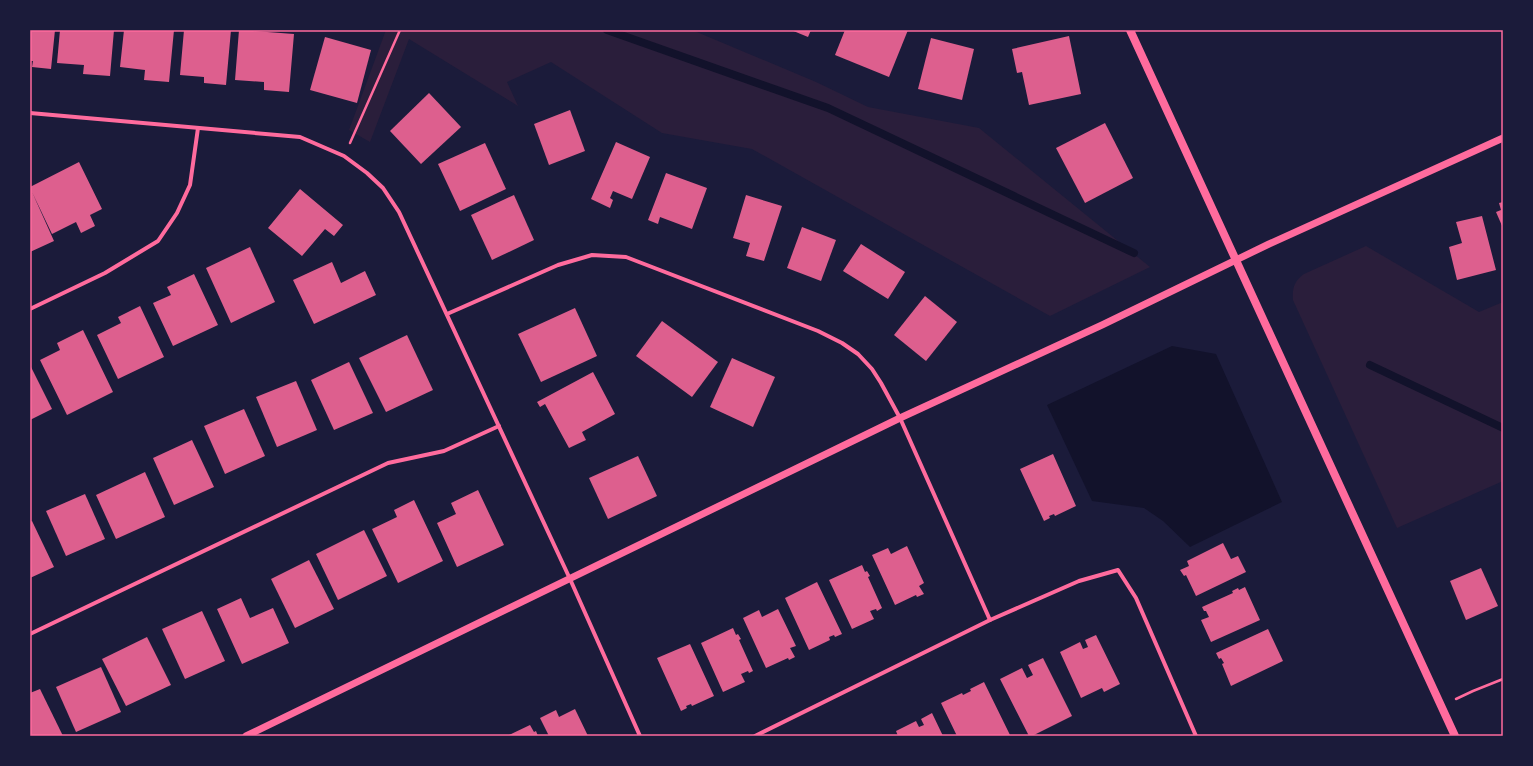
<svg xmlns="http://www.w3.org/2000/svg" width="1533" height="766" font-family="'Work Sans',sans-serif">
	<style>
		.green { fill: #2a1e3b }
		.water { fill: #12122b }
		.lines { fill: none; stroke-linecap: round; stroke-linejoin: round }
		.stream { stroke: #12122b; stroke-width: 8 }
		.building { fill: #dd5f8e }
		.path { stroke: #ff6b9d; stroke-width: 2.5 }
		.minor { stroke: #ff6b9d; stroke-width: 4 }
		.tertiary { stroke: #ff6b9d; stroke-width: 7 }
		.secondary { stroke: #ff6b9d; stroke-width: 8 }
		.neatline { fill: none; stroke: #ff6b9d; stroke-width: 1.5 }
	</style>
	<rect width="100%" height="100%" fill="#1b1b3a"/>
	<g class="green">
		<path d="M 386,30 L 692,30 L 816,82 L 868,107 L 979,128 L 1150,267 L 1050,316 L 752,149 L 662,133 L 551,62 L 507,82 L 518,106 L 409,39 L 370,142 L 349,130 Z"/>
		<path d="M 1366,246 L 1479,312 L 1503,302 L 1503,481 L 1397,528 L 1293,300 C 1292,289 1294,281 1304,274 Z"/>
	</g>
	<path class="water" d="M 1172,346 L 1216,354 L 1282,502 L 1190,547 L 1163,521 L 1144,508 L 1092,501 L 1047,405 Z"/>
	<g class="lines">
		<g class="stream">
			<path d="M 607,30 L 828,108 L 1134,253"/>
			<path d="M 1370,365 L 1503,428"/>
		</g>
	</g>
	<g class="building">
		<path d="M 30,30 L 55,30 L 51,69 L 32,67 L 33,61 L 30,61 Z"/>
		<path d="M 60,30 L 114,30 L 110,76 L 83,74 L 84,65 L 57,63 Z"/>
		<path d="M 124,30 L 174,30 L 169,82 L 144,80 L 145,70 L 120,67 Z"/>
		<path d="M 184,30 L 231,30 L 226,85 L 204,83 L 204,77 L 180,75 Z"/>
		<path d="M 239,30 L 294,34 L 289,92 L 264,90 L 264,82 L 235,80 Z"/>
		<path d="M 791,30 L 811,30 L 808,37 Z"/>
		<path d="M 845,30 L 908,30 L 889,77 L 835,55 Z"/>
		<path d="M 1069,36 L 1081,94 L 1029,105 L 1022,72 L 1017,73 L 1012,49 Z"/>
		<path d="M 325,37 L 371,50 L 357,103 L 310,90 Z"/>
		<path d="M 931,38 L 974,49 L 962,100 L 918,89 Z"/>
		<path d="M 429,93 L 461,127 L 421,164 L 390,131 Z"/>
		<path d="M 570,110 L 585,151 L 549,165 L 534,124 Z"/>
		<path d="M 1105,123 L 1133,178 L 1085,203 L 1056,148 Z"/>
		<path d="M 616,142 L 650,157 L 632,199 L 613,191 L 610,198 L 613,200 L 610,208 L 591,199 Z"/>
		<path d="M 485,143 L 506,189 L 460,211 L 438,164 Z"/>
		<path d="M 79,162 L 102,209 L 90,215 L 95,226 L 81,233 L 76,222 L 52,234 L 32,192 L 54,241 L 30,252 L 30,187 Z"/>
		<path d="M 666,173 L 707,188 L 692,229 L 660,217 L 658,224 L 648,220 Z"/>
		<path d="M 300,189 L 343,225 L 334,236 L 325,229 L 302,256 L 268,228 Z"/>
		<path d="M 514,195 L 534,240 L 492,260 L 471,215 Z"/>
		<path d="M 746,195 L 782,206 L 764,261 L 746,256 L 750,243 L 733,238 Z"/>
		<path d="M 1503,202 L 1503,228 L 1496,212 L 1501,210 L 1499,203 Z"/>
		<path d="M 1482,216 L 1496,270 L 1457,280 L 1449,247 L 1462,243 L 1456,222 Z"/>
		<path d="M 802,227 L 836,240 L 821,281 L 787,268 Z"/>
		<path d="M 861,244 L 905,272 L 888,299 L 843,271 Z"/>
		<path d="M 250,247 L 275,302 L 231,323 L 206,268 Z"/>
		<path d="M 332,262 L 341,283 L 365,271 L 376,295 L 314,324 L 293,280 Z"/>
		<path d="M 194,274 L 218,325 L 173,346 L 153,303 L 171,295 L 167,287 Z"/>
		<path d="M 925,296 L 957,322 L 926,361 L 894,335 Z"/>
		<path d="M 140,306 L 164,357 L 118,379 L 97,335 L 121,323 L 118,317 Z"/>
		<path d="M 575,308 L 597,356 L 541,382 L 518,334 Z"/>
		<path d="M 662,321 L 718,362 L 692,397 L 636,356 Z"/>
		<path d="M 83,330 L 113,392 L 67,415 L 40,360 L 60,350 L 57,343 Z"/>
		<path d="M 407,335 L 433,390 L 386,412 L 359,358 Z"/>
		<path d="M 732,358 L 775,377 L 753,427 L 710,407 Z"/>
		<path d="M 349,362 L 373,413 L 334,430 L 311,380 Z"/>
		<path d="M 30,365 L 52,409 L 30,420 Z"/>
		<path d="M 593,372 L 615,414 L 582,432 L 586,440 L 569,448 L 545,404 L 540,407 L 537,402 Z"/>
		<path d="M 296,381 L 317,430 L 277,447 L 256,397 Z"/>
		<path d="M 244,409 L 265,456 L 225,474 L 204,426 Z"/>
		<path d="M 192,440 L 214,487 L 174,505 L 153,458 Z"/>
		<path d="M 1053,454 L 1076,506 L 1055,516 L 1054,514 L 1049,516 L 1050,518 L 1044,521 L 1020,469 Z"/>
		<path d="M 638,456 L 657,496 L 608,519 L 589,478 Z"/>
		<path d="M 145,472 L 165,517 L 116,539 L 96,495 Z"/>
		<path d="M 478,490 L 504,545 L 457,567 L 437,523 L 456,514 L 451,503 Z"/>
		<path d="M 85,494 L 105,539 L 66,556 L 46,511 Z"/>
		<path d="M 414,500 L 443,561 L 398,583 L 372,529 L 397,517 L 394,510 Z"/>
		<path d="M 32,521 L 54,567 L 30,578 L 30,522 Z"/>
		<path d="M 364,530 L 387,576 L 338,600 L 316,554 Z"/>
		<path d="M 1223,543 L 1231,559 L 1238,556 L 1246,572 L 1196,596 L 1186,575 L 1184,576 L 1180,570 L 1189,566 L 1187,561 Z"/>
		<path d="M 907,546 L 924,583 L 919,586 L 924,594 L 917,597 L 916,595 L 895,605 L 872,555 L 888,548 L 891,554 Z"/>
		<path d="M 309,560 L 334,609 L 295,628 L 271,579 Z"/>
		<path d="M 862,565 L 865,572 L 867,571 L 870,576 L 868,577 L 882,608 L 877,611 L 876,609 L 870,611 L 874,619 L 852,629 L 829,580 Z"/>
		<path d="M 1481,568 L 1498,606 L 1466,620 L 1450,581 Z"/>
		<path d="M 817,582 L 842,634 L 835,637 L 834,635 L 829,637 L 830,640 L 809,650 L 785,598 Z"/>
		<path d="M 1245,587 L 1260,620 L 1211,642 L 1201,620 L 1209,617 L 1206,611 L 1204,611 L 1202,607 L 1233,593 L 1232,591 L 1238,588 L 1239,590 Z"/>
		<path d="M 241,598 L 250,618 L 273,608 L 289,643 L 242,664 L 217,609 Z"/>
		<path d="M 778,609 L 796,646 L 790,648 L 795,657 L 789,660 L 788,658 L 766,668 L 743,618 L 759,610 L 762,617 Z"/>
		<path d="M 202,611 L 225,661 L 185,679 L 162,629 Z"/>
		<path d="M 733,628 L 736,635 L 738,634 L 741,639 L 739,640 L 753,671 L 749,673 L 748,671 L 741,674 L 745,682 L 723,692 L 701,643 Z"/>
		<path d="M 1268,629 L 1283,661 L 1231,686 L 1222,664 L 1224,663 L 1221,658 L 1219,659 L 1216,653 Z"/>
		<path d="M 1096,635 L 1120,684 L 1104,692 L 1102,688 L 1081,698 L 1060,652 L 1080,642 L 1083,649 L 1088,647 L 1085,640 Z"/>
		<path d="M 147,637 L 171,685 L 126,706 L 102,659 Z"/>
		<path d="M 690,644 L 714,696 L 692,706 L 691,704 L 686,706 L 687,708 L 681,711 L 657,658 Z"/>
		<path d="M 1043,658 L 1072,716 L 1032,736 L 1029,736 L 1000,679 L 1022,668 L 1027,678 L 1033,675 L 1028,665 Z"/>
		<path d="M 101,667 L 121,712 L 76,732 L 56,687 Z"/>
		<path d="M 984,682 L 1010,735 L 957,736 L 941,703 L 962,693 L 963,695 L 971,691 L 970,689 Z"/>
		<path d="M 40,689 L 63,736 L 30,736 L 30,693 Z"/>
		<path d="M 575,709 L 588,736 L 549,736 L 540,718 L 556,710 L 559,717 Z"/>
		<path d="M 932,713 L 943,736 L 898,736 L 896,731 L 916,721 L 919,727 L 924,725 L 921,719 Z"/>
		<path d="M 530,725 L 534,732 L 536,731 L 538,736 L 507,736 Z"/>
	</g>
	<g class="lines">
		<g class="path">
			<path d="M 350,143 L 400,30"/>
			<path d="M 1456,699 L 1473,691 L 1503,679"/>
		</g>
		<g class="minor">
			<path d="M 30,113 L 300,137 L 344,156 L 367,173 L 383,188 L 399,212 L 570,579 L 640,736"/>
			<path d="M 30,309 L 105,273 L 158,241 L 177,213 L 190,185 L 198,128"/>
			<path d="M 447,314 L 558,265 L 592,255 L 626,257 L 818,331 L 842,343 L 858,354 L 872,369 L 881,383 L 900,418 L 990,620"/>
			<path d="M 30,634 L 388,463 L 444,451 L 499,426"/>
			<path d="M 755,736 L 990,620 L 1079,581 L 1118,570 L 1136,598 L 1196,736"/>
		</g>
		<path class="tertiary" d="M 246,736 L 900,418 L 1102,325 L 1269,244 L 1503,138"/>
		<path class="secondary" d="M 1130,30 L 1455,736"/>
	</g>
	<rect width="1533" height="766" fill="none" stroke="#1b1b3a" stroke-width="62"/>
	<rect x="31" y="31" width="1471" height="704" class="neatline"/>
</svg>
